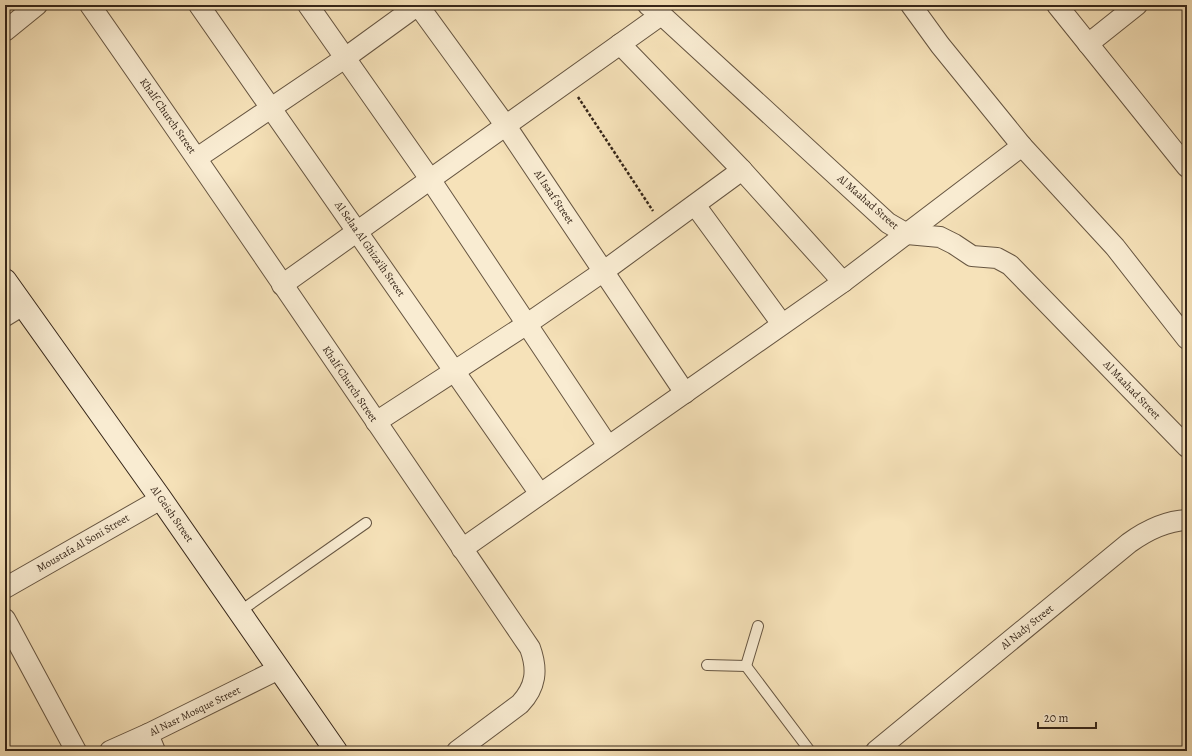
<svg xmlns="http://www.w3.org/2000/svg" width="1192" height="756" font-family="Alegreya,serif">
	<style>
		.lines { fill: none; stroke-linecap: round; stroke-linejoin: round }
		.lane-casing { stroke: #665541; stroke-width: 12 }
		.street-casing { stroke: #665541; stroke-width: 22 }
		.secondary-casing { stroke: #362619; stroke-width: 24 }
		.path { stroke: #362619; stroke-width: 2.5; stroke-dasharray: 3 2; stroke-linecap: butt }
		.lane { stroke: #f9ecd2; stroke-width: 10 }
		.street { stroke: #f9ecd2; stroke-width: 20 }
		.secondary { stroke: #f9ecd2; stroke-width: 22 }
		.labels { text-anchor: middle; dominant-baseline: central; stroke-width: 3; stroke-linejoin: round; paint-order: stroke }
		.street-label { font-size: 11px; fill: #362619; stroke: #f9ecd2 }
	</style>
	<rect width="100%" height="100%" fill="#f6e2b9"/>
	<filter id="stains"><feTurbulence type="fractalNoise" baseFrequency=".005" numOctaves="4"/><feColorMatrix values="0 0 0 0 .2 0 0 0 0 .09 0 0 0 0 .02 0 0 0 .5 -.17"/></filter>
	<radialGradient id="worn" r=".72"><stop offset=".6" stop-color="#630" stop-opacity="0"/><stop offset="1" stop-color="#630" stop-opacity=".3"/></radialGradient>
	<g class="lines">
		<defs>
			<g id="lane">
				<path d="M 239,612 L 366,523"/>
				<path d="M 707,665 L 746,666 L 758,626"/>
				<path d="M 746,666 L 810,751"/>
			</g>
			<g id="street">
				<path d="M 90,5 C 239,218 384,433 530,648 C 538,670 536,687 520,704 L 457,751"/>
				<path d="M 199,5 L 540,494"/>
				<path d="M 308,5 L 430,179 L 608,446"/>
				<path d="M 648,5 L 665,18 L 888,223 L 907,234 L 940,237 L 954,244 L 972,256 L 997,258 L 1010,265 L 1187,447"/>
				<path d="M 911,5 L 940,45 L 1022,146 L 1115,247 L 1187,339"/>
				<path d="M 1057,5 L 1187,167"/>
				<path d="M 5,31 L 37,5"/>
				<path d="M 620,44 L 742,170 L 843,282"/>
				<path d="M 1088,44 L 1137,5"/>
				<path d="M 197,158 L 345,58 L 418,5 L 506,126 L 685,393"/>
				<path d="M 695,205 L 782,324"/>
				<path d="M 282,285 L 661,15"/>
				<path d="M 5,316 L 23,305"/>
				<path d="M 376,422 L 527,324 L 604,271 L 742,170"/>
				<path d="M 462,549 L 843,282 L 1022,146"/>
				<path d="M 5,588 L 161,499"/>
				<path d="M 5,619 L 76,751"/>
				<path d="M 148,734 L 155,751"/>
				<path d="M 110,751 L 148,734 L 279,669"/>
				<path d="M 876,751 L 1129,543 C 1147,530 1165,521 1187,520"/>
			</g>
			<path id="secondary" d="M 5,280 L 161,499 L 336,751"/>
		</defs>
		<use href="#lane" class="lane-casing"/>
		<use href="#street" class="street-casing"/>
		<use href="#secondary" class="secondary-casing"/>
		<path class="path" d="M 578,97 L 653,211"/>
		<use href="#lane" class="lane"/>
		<use href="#street" class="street"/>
		<use href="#secondary" class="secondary"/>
	</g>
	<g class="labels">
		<g class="street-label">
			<text transform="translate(168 116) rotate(55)">Khalf Church Street</text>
			<text transform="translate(554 197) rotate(56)">Al Isaaf Street</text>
			<text transform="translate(868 202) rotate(41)">Al Maahad Street</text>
			<text transform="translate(370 249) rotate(55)">Al Selaa Al Ghiza'ih Street</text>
			<text transform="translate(350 384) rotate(56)">Khalf Church Street</text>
			<text transform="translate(1132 390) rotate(46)">Al Maahad Street</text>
			<text transform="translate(172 514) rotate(55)">Al Geish Street</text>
			<text transform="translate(83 543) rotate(-30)">Moustafa Al Soni Street</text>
			<text transform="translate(1027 627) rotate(-39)">Al Nady Street</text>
			<text transform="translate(195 711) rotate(-26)">Al Nasr Mosque Street</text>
		</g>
	</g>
	<rect width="1192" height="756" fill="none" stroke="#f6e2b9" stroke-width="20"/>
	<rect x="6" y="6" width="1180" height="744" fill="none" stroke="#362619" stroke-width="2"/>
	<rect x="10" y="10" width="1172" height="736" fill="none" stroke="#362619"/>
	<path d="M1038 722v6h58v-6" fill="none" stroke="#362619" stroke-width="2"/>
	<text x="1044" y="722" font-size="12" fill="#362619" stroke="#f9ecd2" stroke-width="3" paint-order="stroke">20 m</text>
	<rect width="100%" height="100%" filter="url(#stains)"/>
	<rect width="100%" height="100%" fill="url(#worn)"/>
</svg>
